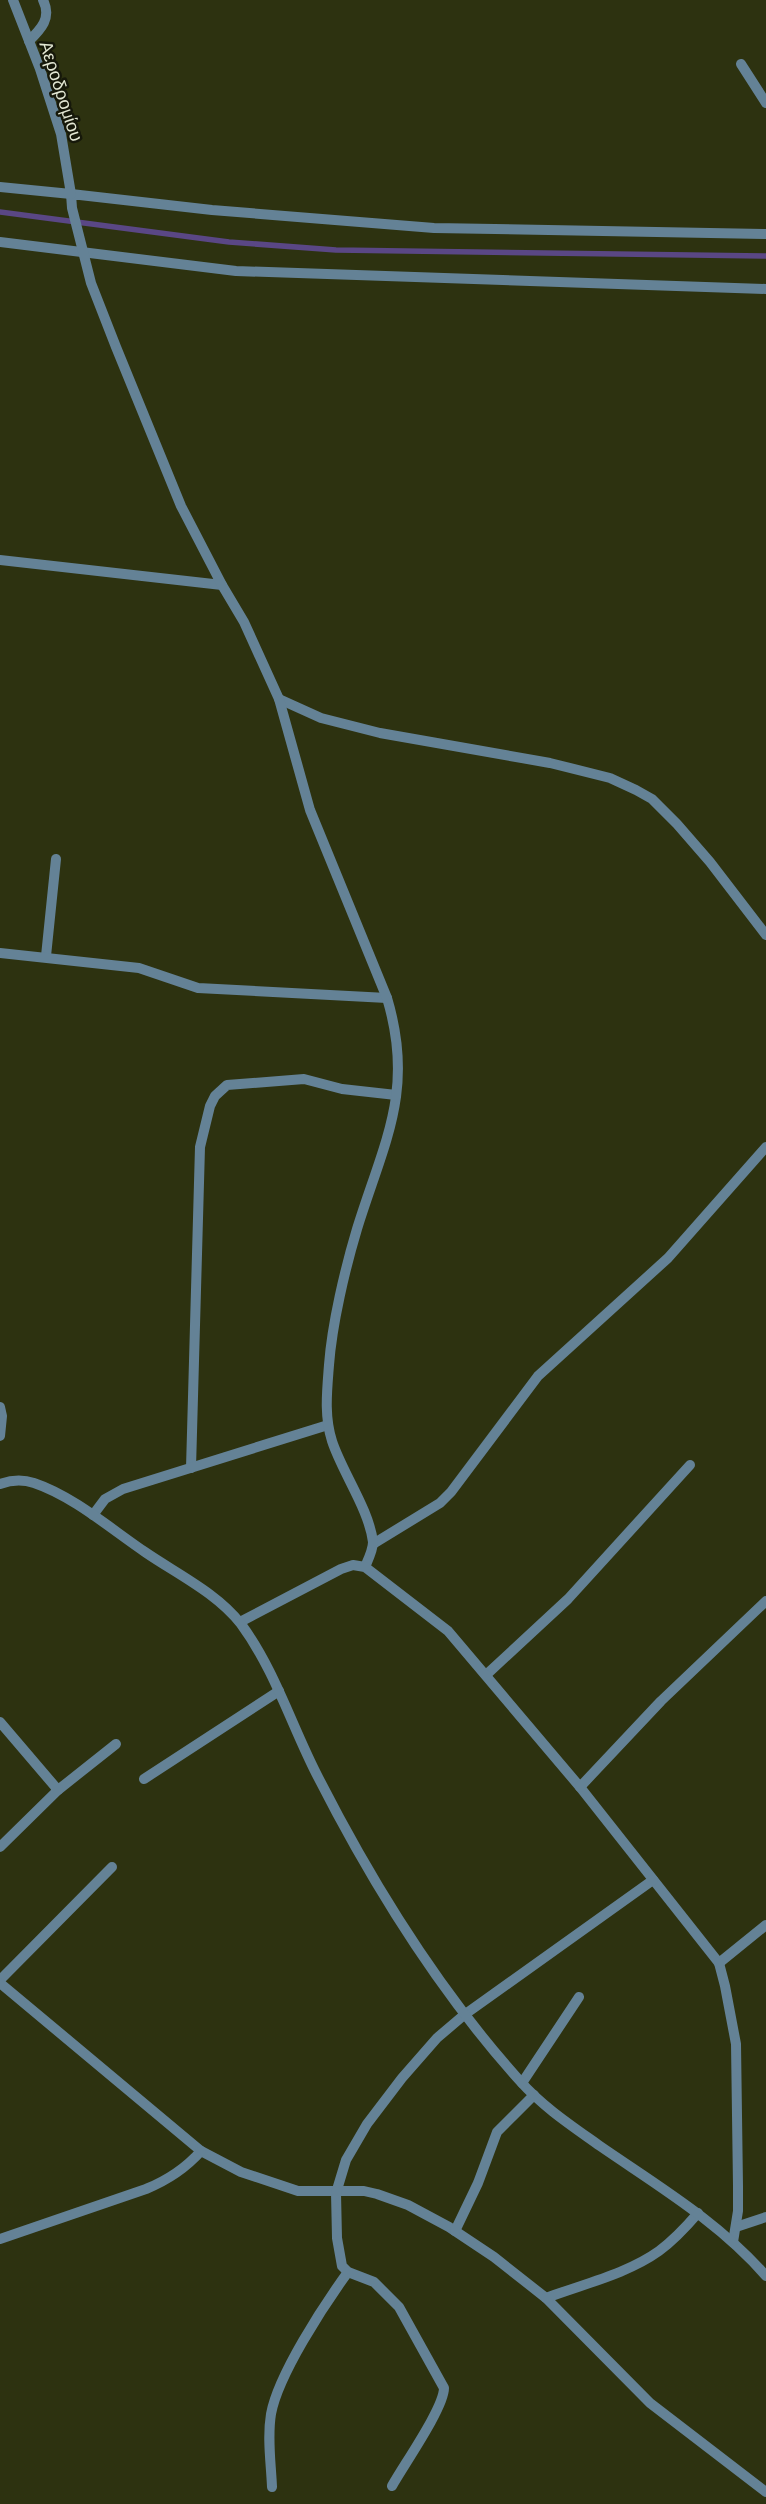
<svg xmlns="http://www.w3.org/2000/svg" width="766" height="2504" font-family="Barlow,sans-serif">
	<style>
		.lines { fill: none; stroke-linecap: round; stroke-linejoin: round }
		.stream { stroke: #5a4785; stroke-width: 5.5 }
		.service { stroke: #648296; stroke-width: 10 }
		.minor { stroke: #648296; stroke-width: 10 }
		.tertiary { stroke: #648296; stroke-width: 10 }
		.labels { text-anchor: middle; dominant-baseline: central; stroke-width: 5; stroke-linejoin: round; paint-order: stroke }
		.street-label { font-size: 18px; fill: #e3e7d4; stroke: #16180a }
	</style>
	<rect width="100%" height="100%" fill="#2d3210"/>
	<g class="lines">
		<path class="stream" d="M 0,212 L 229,242 L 336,250 L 766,256"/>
		<g class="service">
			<path d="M 29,41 C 41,29 52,18 43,0"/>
			<path d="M 741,64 L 766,103"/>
			<path d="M 46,956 L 56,859"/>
			<path d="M 486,1675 L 568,1599 L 690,1465"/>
			<path d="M 144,1779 L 279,1691"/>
			<path d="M 58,1790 L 116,1744"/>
			<path d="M 0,1980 L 112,1867"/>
			<path d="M 522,2083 L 579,1997"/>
			<path d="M 272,2487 C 271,2463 267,2438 271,2414 C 278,2375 324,2305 348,2272"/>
		</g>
		<g class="minor">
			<path d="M 0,242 L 236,271 L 766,289"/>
			<path d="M 0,560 L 222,585"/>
			<path d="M 279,699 L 321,718 L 380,733 L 550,763 L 610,778 L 636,790 L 652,799 L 677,824 L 710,862 L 766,935"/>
			<path d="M 0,953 L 139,968 L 198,988 L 387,998"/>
			<path d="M 0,1407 L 2,1416 L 0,1436"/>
			<path d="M 191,1468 L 200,1147 L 210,1106 L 215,1096 L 227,1085 L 304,1079 L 342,1089 L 396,1095"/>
			<path d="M 93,1515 L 105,1499 L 123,1489 L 328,1425"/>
			<path d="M 373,1544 L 440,1503 L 451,1492 L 538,1376 L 668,1258 L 766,1147"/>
			<path d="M 365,1567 C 368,1560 373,1550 373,1542 C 369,1509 342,1472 332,1441 C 324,1416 327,1391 329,1365 C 332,1324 345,1269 357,1229 C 384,1142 415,1091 387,998 L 310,810 L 279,699 L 244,622 L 222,585 L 181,506 L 116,347 L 91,283 L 72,208 L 71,194 L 212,210 L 434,228 L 766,234"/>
			<path d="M 240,1622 L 341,1569 L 353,1565 L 365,1567 L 448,1631 L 580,1787 L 719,1963 L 725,1986 L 736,2044 L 738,2186 L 738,2211 L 733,2242"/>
			<path d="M 0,1722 L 58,1790 L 0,1847"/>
			<path d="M 580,1787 L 661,1701 L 766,1601"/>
			<path d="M 719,1963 L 766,1925"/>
			<path d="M 0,1983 L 201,2151 L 241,2172 L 298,2191 L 364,2191 L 377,2194 L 408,2205 L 449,2227 L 494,2257 L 546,2298 L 650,2403 L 766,2492"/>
			<path d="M 736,2227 L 766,2217"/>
			<path d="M 455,2231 L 478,2183 L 497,2132 L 534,2095"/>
			<path d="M 0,2239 L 146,2189 C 168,2180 185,2169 201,2151"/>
			<path d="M 546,2298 C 583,2284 627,2274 659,2251 C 674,2240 686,2227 698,2213"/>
			<path d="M 392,2486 C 403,2466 444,2408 444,2388 L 399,2307 L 374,2282 L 348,2272 L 342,2266 L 337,2238 L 336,2193 L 346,2160 L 367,2124 L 402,2078 L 437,2038 L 464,2015 L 653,1880"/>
		</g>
		<g class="tertiary">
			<path d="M 0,187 L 71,194 L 61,134 L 40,69 L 13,0"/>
			<path d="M 0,1484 C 11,1480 22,1479 34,1483 C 73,1496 111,1529 145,1552 C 177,1574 217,1593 241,1624 C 275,1670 292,1727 318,1777 C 373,1885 439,1991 520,2081 C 543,2107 572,2126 600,2146 C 658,2186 719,2222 766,2276"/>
		</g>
	</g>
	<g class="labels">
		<g class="street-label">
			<text transform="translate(62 91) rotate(72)">Αεροδρομίου</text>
		</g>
	</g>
</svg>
